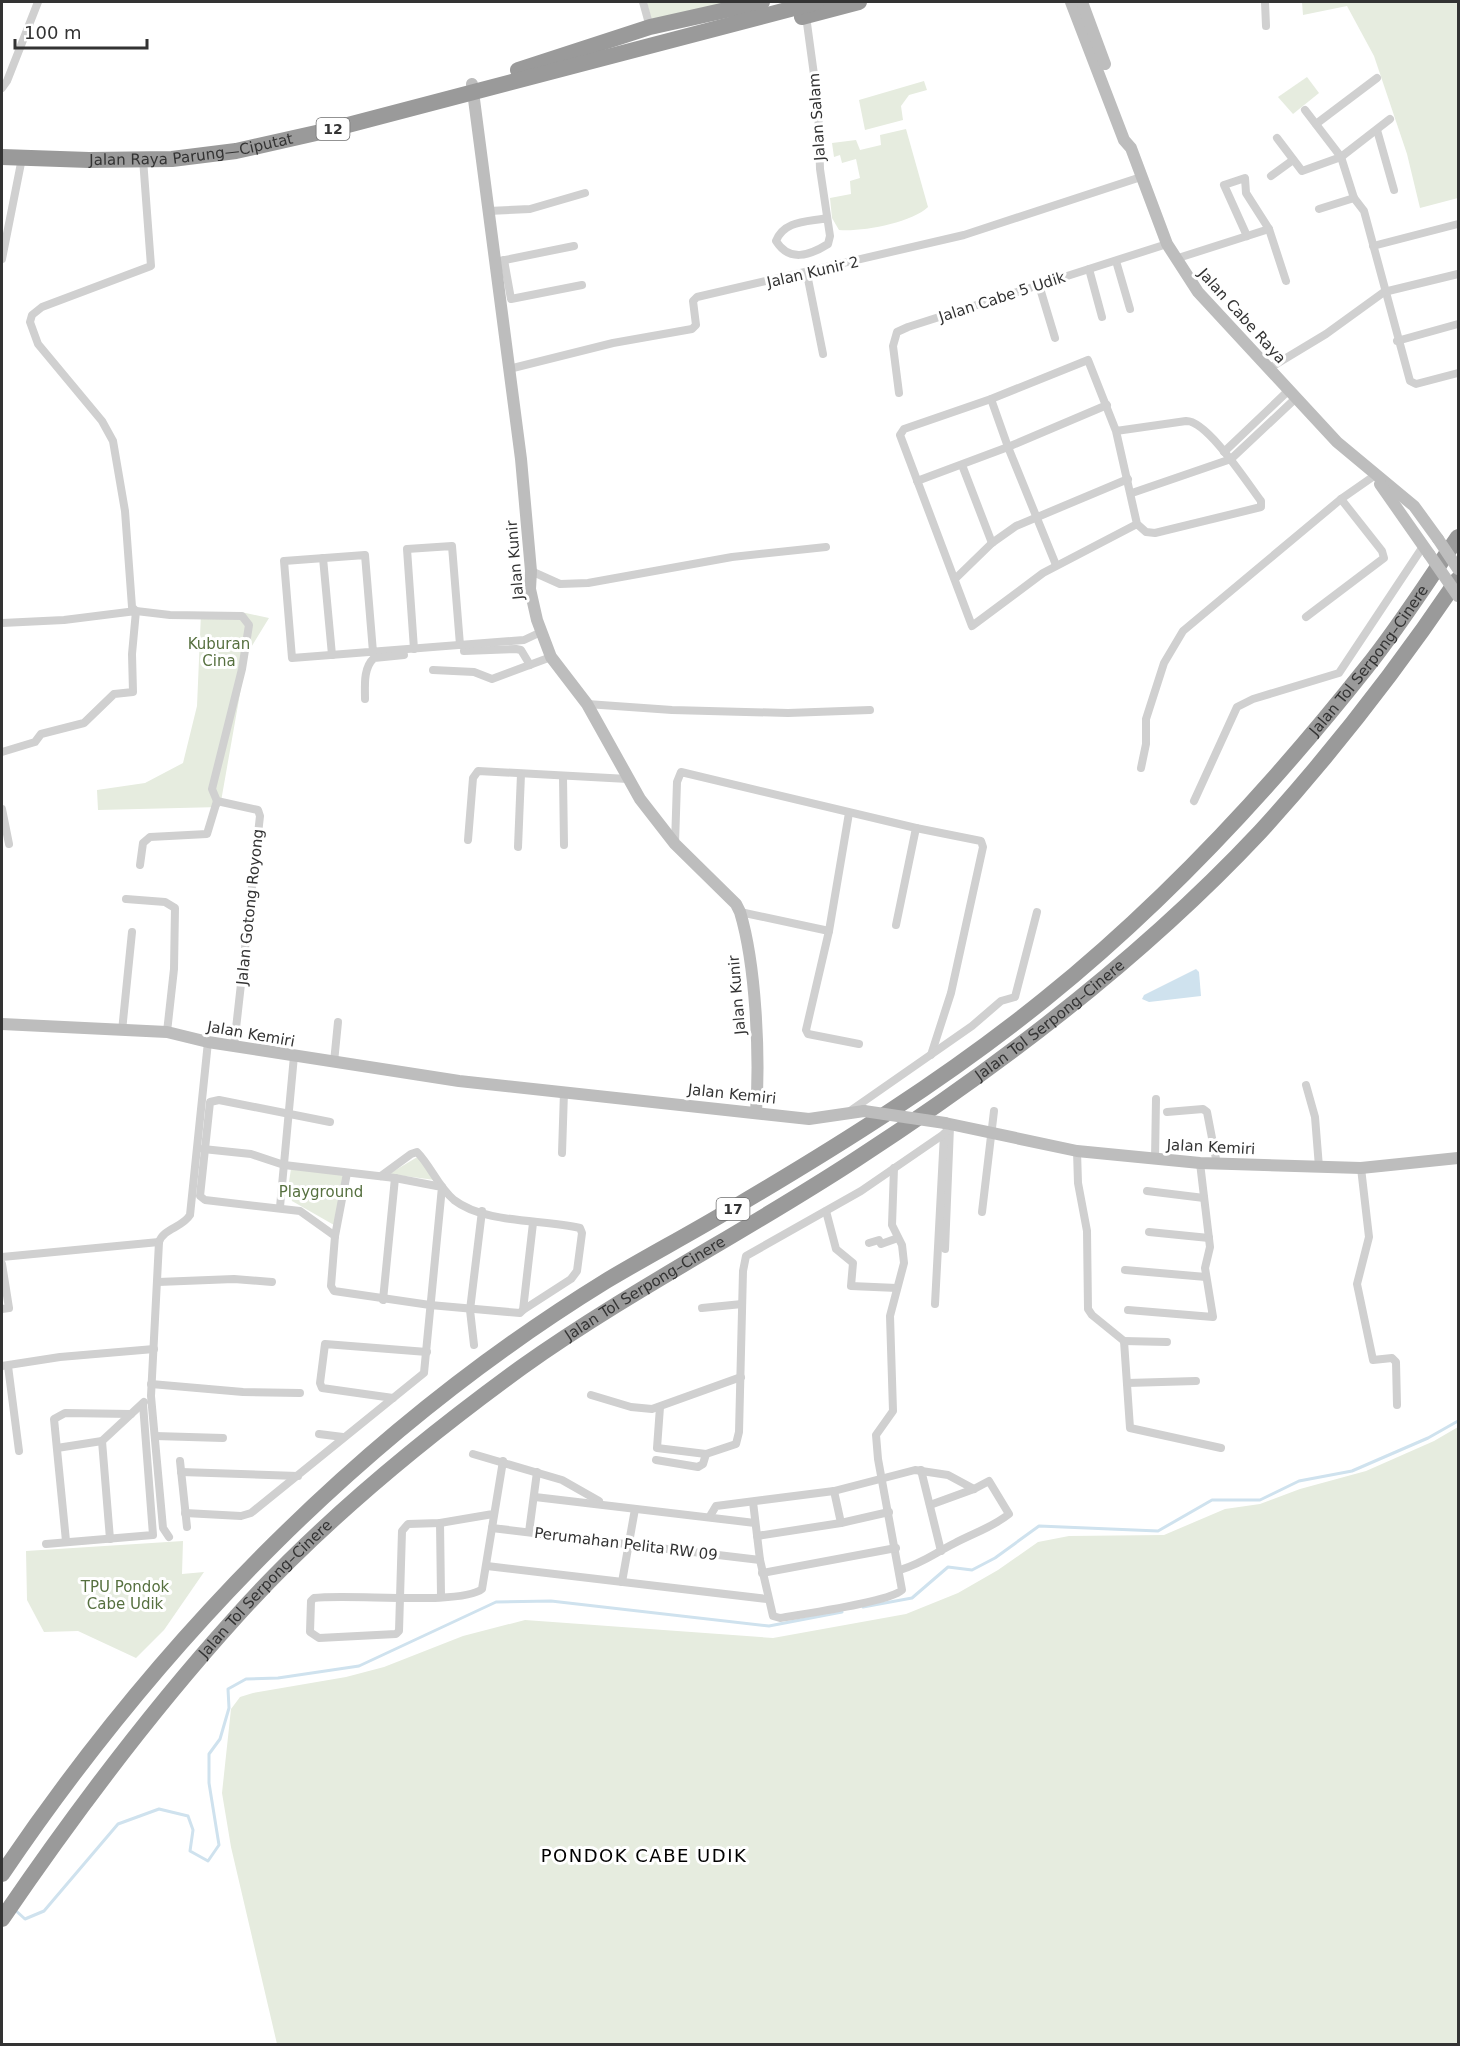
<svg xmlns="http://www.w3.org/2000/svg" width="1460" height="2046" font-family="'DejaVu Sans',sans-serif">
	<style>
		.green { fill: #e6ecdf }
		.water { fill: #cfe2ee }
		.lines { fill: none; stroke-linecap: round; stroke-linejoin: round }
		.stream { stroke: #cfe2ee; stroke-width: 3 }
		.street { stroke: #d0d0d0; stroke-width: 8 }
		.secondary { stroke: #bdbdbd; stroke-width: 12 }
		.highway { stroke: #9a9a9a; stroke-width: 16 }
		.secondary-bridge { stroke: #bdbdbd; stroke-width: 12 }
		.labels { text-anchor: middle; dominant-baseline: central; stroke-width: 6; stroke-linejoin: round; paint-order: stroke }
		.shield { fill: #fff; stroke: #707070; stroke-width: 1.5 }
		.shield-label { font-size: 14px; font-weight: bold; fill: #333 }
		.street-label { font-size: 15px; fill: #333; stroke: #fff }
		.park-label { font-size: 15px; fill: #56703f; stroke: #fff }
		.quarter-label { font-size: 18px; letter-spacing: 1.5px; fill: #000; stroke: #fff }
	</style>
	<rect width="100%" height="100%" fill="#fff"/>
	<g class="green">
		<path d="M 647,2 L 743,2 L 655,34 Z"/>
		<path d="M 1302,2 L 1458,2 L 1458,198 L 1420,208 L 1407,154 L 1374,56 L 1347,6 L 1303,15 Z"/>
		<path d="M 1307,77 L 1319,93 L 1293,114 L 1278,97 Z"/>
		<path d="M 924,81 L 927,90 L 909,95 L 901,106 L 903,120 L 865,130 L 859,100 Z"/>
		<path d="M 906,129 L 928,207 C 911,223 862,232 839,230 L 832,218 L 830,198 L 851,194 L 850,181 L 860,178 L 856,159 L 842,163 L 840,155 L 834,157 L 832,143 L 856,140 L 860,150 L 881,145 L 880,135 Z"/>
		<path d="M 241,612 L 269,618 L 247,654 L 220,807 L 98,810 L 97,790 L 145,783 L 183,763 L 197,706 L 201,613 Z"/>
		<path d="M 419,1156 L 435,1180 L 389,1174 Z"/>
		<path d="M 291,1169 L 344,1174 L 334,1225 L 292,1201 L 288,1188 Z"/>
		<path d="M 1458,1427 L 1458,2044 L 277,2044 L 231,1847 L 222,1793 L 231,1709 L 240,1697 L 253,1693 L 346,1677 L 384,1667 L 463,1636 L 525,1620 L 773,1638 L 906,1614 L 958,1593 L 998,1570 L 1038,1542 L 1069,1536 L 1164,1535 L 1225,1509 L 1260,1504 L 1300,1489 L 1366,1471 L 1434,1441 Z"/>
		<path d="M 183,1541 L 182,1574 L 204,1572 L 164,1630 L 136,1658 L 78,1631 L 44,1632 L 27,1600 L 26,1551 Z"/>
	</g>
	<path class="water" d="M 1196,969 L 1199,972 L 1201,996 L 1149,1002 L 1142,999 L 1144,995 Z"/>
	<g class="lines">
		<g class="stream">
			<path d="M 863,1607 L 912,1598 L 948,1567 L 972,1570 L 995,1558 L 1039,1526 L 1158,1531 L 1212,1500 L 1260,1500 L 1299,1481 L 1352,1471 L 1428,1438 L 1458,1421"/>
			<path d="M 14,1909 L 25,1919 L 44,1911 L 118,1824 L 159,1809 L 188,1816 L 193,1830 L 190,1851 L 208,1861 L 219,1845 L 209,1783 L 209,1754 L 220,1739 L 229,1708 L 228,1689 L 246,1679 L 278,1678 L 359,1666 L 496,1602 L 551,1601 L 769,1626 L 842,1612"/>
		</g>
		<g class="street">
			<path d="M 643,2 L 648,20"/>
			<path d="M 1265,2 L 1266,26"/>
			<path d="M 806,16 L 818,104 L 820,169 L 830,236 L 828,244 C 809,256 789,262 776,241 C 784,220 808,222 827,218"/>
			<path d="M 2,88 L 7,81 L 38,2"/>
			<path d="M 1305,110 L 1341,157 L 1354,198"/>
			<path d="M 1316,124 L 1377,78"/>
			<path d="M 1377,130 L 1394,190"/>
			<path d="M 1277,138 L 1302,171 L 1341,157 L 1390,119"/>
			<path d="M 143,159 L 151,266 L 42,307 L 32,315 L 30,322 L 38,344 L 102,421 L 113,441 L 125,511 L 132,607 L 136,611 L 170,615 L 242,616 L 249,625 L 242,669 L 212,789 L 217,801 L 258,810 L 260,816 L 234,1046"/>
			<path d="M 1271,176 L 1293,160"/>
			<path d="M 1319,209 L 1354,198 L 1364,211 L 1410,381 L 1416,384 L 1458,373"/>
			<path d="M 488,211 L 530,209 L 585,193"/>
			<path d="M 1247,236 L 1224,185 L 1245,178 L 1246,193 L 1269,229 L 1286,281"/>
			<path d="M 1373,246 L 1458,224"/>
			<path d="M 2,259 L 22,158"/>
			<path d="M 1175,259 L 1269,229"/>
			<path d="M 504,260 L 511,299 L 582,285"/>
			<path d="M 500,261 L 574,246"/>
			<path d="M 1116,261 L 1130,309"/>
			<path d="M 1089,269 L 1102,317"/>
			<path d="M 807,274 L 823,354"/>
			<path d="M 1039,285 L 1055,338"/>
			<path d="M 1397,341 L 1458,324"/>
			<path d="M 509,369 L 613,343 L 692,329 L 696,325 L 693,301 L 697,297 L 964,235 L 1141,177"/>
			<path d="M 1268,369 L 1326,334 L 1384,292 L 1458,274"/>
			<path d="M 899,393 L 893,346 L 897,332 L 908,327 L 1167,244"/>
			<path d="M 991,399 L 1008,447 L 1107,405"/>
			<path d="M 1116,431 L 1186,421 C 1207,420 1248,484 1261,501 L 1261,507 L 1155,533 L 1146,532 L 1137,524 L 1116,431 L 1088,360 L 991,399 L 904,429 L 900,435 L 972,626 L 1043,573 L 1137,524"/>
			<path d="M 1224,452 L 1289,390"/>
			<path d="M 962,465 L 992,543"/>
			<path d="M 917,481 L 1008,447 L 1056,565"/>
			<path d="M 1132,493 L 1231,459 L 1296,398"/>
			<path d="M 323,558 L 332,655"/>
			<path d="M 531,571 L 560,584 L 588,583 L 732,557 L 826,547"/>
			<path d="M 955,579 L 992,543 L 1016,526 L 1128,479"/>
			<path d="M 1306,617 L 1384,558 L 1382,551 L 1341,499"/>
			<path d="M 2,623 L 64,620 L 136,611 L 132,654 L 133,692 L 114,694 L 84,723 L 41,734 L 35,742 L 2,752"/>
			<path d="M 414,649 L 407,549 L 452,546 L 460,645"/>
			<path d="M 464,651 L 516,649 L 521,650 L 530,665"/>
			<path d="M 373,652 L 365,555 L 284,561 L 292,658 L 524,640 L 541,632"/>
			<path d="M 433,670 L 474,672 L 492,679 L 551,657"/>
			<path d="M 365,699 C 365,686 363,668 374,658 L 404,655"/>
			<path d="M 587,704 L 672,710 L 788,713 L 870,710"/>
			<path d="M 1141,768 L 1146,744 L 1146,719 L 1164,663 L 1183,631 L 1341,499 L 1374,476"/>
			<path d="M 563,777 L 564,845"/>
			<path d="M 1194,801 L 1237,707 L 1253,699 L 1339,673 L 1424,545"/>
			<path d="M 2,809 L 9,844"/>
			<path d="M 849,813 L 829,931 L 806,1030 L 808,1034 L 859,1044"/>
			<path d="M 468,840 L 473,778 L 478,771 L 628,779"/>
			<path d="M 675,844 L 677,782 L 681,772 L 916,828 L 981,841 L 983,847 L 951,993 L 931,1055"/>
			<path d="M 518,847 L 521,774"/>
			<path d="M 140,865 L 143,843 L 150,837 L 207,834 L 217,801"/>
			<path d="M 126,899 L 165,902 L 175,908 L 174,969 L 167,1032"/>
			<path d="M 740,912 L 829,931"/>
			<path d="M 896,925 L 916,828"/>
			<path d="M 122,1031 L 132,932"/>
			<path d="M 334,1062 L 338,1022"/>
			<path d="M 1306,1085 L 1315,1117 L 1319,1167"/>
			<path d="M 850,1111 L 972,1026 L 1001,1001 L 1015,997 L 1037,912"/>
			<path d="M 1167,1112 L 1203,1109 L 1207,1112 L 1217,1164"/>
			<path d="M 330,1122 L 219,1100 L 210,1102 L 200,1196 L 205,1200 L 300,1211 L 335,1236 L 331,1286 L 334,1291 L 430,1305 L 520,1313 L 523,1310 L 533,1223"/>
			<path d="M 1077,1151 L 1078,1183 L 1087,1231 L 1088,1309 L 1092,1315 L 1124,1341 L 1130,1428 L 1221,1448"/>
			<path d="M 562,1153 L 564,1092"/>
			<path d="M 1155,1159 L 1156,1099"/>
			<path d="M 1361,1168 L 1369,1237 L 1357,1284 L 1373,1360 L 1392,1358 L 1396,1362 L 1397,1405"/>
			<path d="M 381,1176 L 411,1154 L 417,1152 C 431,1166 438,1187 454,1200 C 485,1224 543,1219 580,1228 L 582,1233 L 577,1271 L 571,1279 L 523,1310"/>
			<path d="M 1147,1191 L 1204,1198"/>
			<path d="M 280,1207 L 294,1056"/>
			<path d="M 826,1211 L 836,1249 L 853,1263 L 851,1286 L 897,1288"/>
			<path d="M 982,1212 L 994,1111"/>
			<path d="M 1149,1232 L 1209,1238"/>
			<path d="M 335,1236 L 347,1173"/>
			<path d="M 869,1243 L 879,1240 L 881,1244 L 898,1238"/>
			<path d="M 945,1249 L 950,1127"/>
			<path d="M 2,1257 L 159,1242"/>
			<path d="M 2,1264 L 9,1308 L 2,1309"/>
			<path d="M 1125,1270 L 1206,1277"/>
			<path d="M 158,1282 L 234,1279 L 272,1282"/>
			<path d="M 383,1300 L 395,1178"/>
			<path d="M 935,1304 L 944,1134"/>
			<path d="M 702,1308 L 742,1304"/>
			<path d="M 1128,1310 L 1213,1317 L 1205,1268 L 1210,1247 L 1200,1163"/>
			<path d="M 1124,1341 L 1167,1342"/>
			<path d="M 474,1345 L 470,1310 L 482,1211"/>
			<path d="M 2,1366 L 60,1357 L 154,1349"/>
			<path d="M 8,1366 L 19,1451"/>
			<path d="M 1127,1383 L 1196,1381"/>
			<path d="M 151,1384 L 243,1392 L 300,1393"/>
			<path d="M 591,1395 L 631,1407 L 652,1409 L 741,1377"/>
			<path d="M 393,1398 L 322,1388 L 320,1383 L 325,1344 L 427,1352"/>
			<path d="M 660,1407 L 657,1448 L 706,1454 L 736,1444 L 739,1432 L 743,1271 L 746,1256 L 861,1191 L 944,1134 L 953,1124"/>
			<path d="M 319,1434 L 343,1437"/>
			<path d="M 155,1436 L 223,1438"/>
			<path d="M 57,1448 L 102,1441"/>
			<path d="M 473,1454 L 562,1480 L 599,1501"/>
			<path d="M 656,1460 L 698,1467 L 703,1464 L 706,1454"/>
			<path d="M 180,1461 L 187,1527"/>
			<path d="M 921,1470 L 941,1551"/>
			<path d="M 181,1472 L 298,1476"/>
			<path d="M 834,1491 L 841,1523"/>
			<path d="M 535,1497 L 755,1523"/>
			<path d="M 753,1502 L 760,1560 L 773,1616 L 780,1618 C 802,1614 890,1602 902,1590 L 878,1459 L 876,1435 L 893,1411 L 890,1316 L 904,1263 L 902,1245 L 892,1225 L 894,1168"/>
			<path d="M 185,1513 L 241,1516 L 251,1513 L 424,1373 L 442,1187 L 395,1178 L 284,1165 L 251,1154 L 203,1149"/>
			<path d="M 493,1514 L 440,1523 L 408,1524 L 402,1531 L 399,1631 L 396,1634 L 319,1638 L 310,1632 L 311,1601 L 314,1598 C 347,1593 461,1606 482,1589 L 503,1461"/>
			<path d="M 710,1516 L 716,1506 L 834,1491 L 915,1470 L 948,1475 L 974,1489"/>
			<path d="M 440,1523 L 441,1595"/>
			<path d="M 492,1528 L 760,1560"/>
			<path d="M 529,1532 L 537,1472"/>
			<path d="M 757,1536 L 841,1523 L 889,1512"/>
			<path d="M 169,1537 L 163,1528 L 151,1396 L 159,1242 C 164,1228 182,1228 190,1215 L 208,1042"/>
			<path d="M 110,1539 L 102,1441 L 144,1402"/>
			<path d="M 66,1541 L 54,1419 L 65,1413 L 131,1414"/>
			<path d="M 46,1544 L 153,1535 L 143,1404"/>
			<path d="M 487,1566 L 767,1599"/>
			<path d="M 900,1570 C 925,1562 933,1554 955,1543 C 974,1533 993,1527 1009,1514 L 989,1481 L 974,1489 L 930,1505"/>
			<path d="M 762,1573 L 896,1548"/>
			<path d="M 622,1582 L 635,1509"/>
		</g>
		<g class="secondary">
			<path d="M 1071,2 L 1124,140 L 1131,148 L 1167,244 L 1198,292 L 1337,442 L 1414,506 L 1438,539"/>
			<path d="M 1082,2 L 1105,64"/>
			<path d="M 472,84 L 521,459 L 531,571 L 530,589 L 537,620 L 551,657 L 587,704 L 640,799 L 675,844 L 736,904 L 740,912 C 756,965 760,1056 756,1112"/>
			<path d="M 1380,484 L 1429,554"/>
			<path d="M 2,1024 L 167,1032 L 208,1042 L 459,1081 L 809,1119 L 864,1111"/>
			<path d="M 945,1123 L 1077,1151 L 1200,1163 L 1361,1168 L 1458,1158"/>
		</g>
		<g class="highway">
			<path d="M 802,17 L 859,2"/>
			<path d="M 518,70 L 650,27 L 762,2"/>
			<path id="s1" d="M 2,157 L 89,160 L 172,159 L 236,151 L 325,131 L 817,2"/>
			<path id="s2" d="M 2,1874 C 161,1639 364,1430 606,1281 C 646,1257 688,1235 728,1211 C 837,1147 946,1079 1045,999 C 1164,903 1271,788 1366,668 C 1399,627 1428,581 1458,537"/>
			<path id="s3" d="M 2,1919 C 73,1815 150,1712 235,1618 C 317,1526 423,1439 522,1367 C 629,1291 745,1232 855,1160 C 1000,1066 1141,959 1260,832 C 1332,753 1398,668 1458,579"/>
		</g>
		<g class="secondary-bridge">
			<path d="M 1438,539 L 1458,569"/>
			<path d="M 1429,554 L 1458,596"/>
			<path d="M 864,1111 L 945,1123"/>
		</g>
	</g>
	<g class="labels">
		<g class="shield">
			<rect x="316.5" y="118" width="33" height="22" rx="4.5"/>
			<rect x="716.5" y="1198" width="33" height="22" rx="4.5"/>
		</g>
		<g class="shield-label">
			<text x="333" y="129">12</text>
			<text x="733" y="1209">17</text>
		</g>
		<g class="street-label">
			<text transform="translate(817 117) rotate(-94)">Jalan Salam</text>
			<text stroke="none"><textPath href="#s1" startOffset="190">Jalan Raya Parung—Ciputat</textPath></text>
			<text transform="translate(813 272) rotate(-13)">Jalan Kunir 2</text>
			<text transform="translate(1002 297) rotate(-18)">Jalan Cabe 5 Udik</text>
			<text transform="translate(1242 316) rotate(48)">Jalan Cabe Raya</text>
			<text transform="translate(515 560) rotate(-95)">Jalan Kunir</text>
			<text stroke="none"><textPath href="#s2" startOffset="1845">Jalan Tol Serpong–Cinere</textPath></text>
			<text transform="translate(250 907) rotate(-84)">Jalan Gotong Royong</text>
			<text transform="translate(737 995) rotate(-95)">Jalan Kunir</text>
			<text stroke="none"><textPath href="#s3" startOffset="1395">Jalan Tol Serpong–Cinere</textPath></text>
			<text transform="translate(251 1034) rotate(10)">Jalan Kemiri</text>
			<text transform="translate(732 1094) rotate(6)">Jalan Kemiri</text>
			<text transform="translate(1211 1147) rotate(3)">Jalan Kemiri</text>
			<text stroke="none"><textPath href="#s3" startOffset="909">Jalan Tol Serpong–Cinere</textPath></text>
			<text transform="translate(626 1544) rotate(7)">Perumahan Pelita RW 09</text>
			<text stroke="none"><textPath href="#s3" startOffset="423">Jalan Tol Serpong–Cinere</textPath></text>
		</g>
		<g class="park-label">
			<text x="219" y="644">Kuburan<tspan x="219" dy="17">Cina</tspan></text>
			<text x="321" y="1192">Playground</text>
			<text x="125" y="1587">TPU Pondok<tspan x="125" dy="17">Cabe Udik</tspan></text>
		</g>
		<g class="quarter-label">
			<text x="644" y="1855">PONDOK CABE UDIK</text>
		</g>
	</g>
	<rect width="1460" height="2046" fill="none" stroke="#333333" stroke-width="6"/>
	<path d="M15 39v9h132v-9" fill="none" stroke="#333333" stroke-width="3"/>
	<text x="24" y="39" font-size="18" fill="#333333" stroke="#ffffff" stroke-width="4.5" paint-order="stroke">100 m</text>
</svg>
